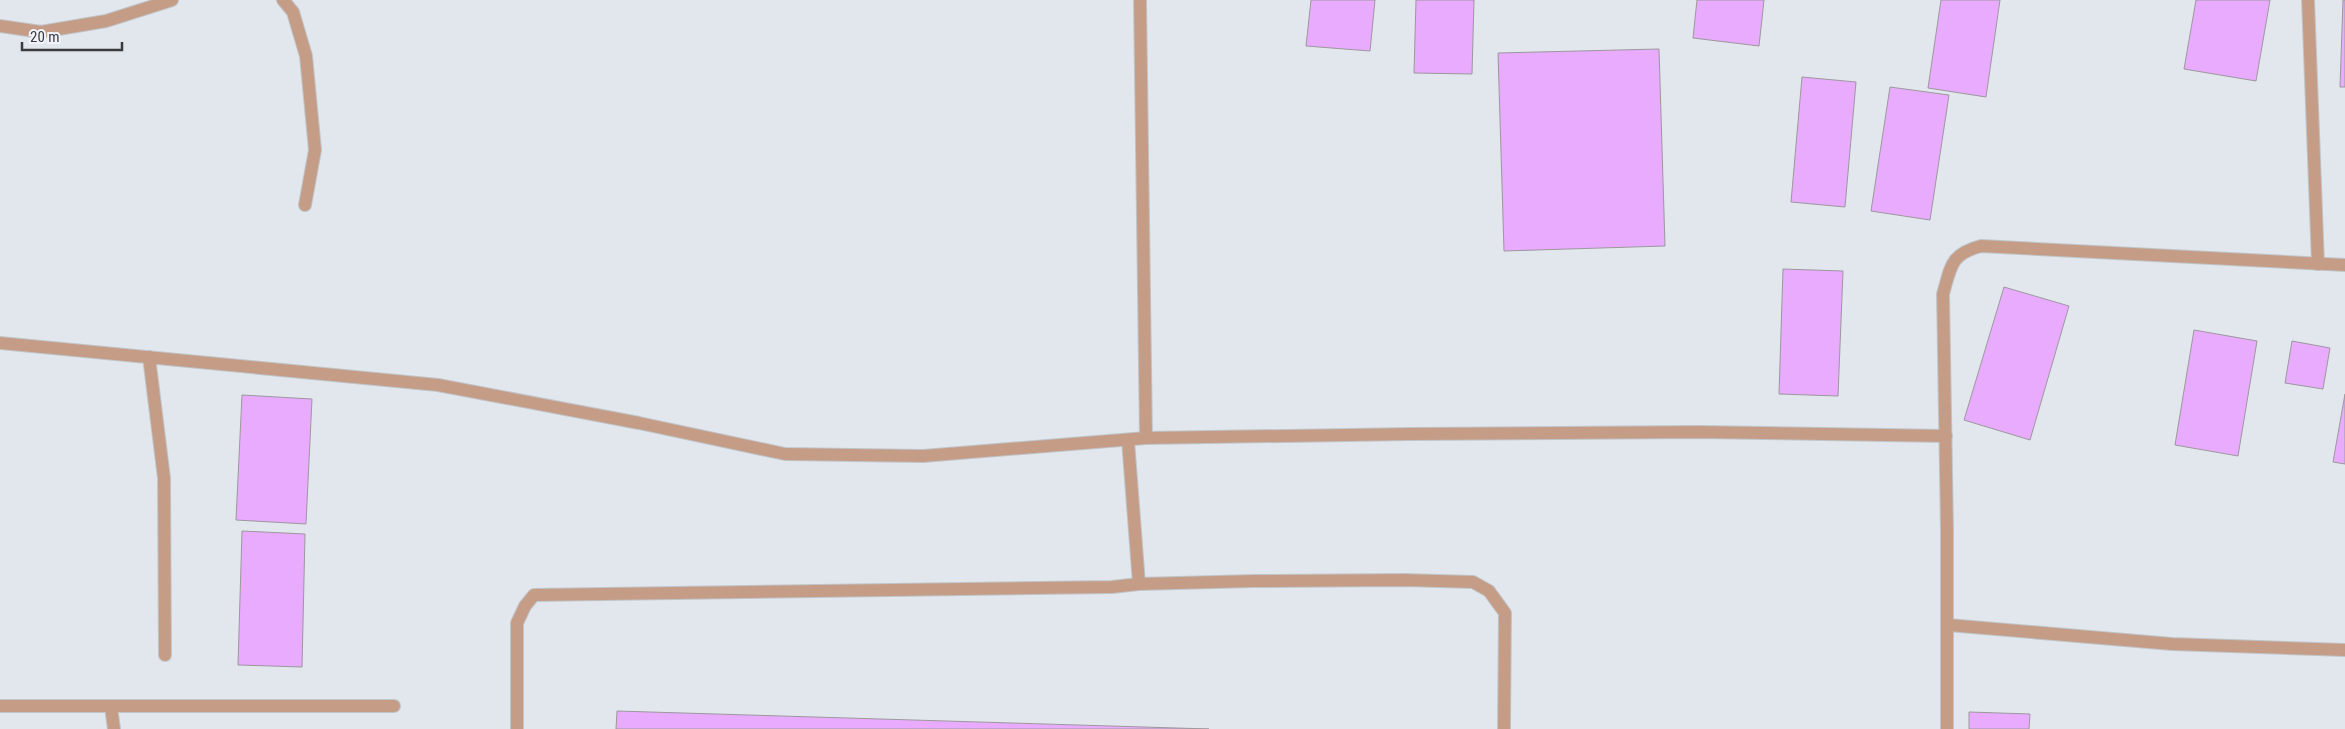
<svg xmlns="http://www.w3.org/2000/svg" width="2345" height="729" font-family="'Roboto Condensed',sans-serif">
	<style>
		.building { fill: #e8abfd; stroke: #9c989e }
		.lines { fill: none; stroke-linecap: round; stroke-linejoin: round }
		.minor-casing { stroke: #c0c5ca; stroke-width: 14 }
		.minor { stroke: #c59d86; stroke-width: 12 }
	</style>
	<rect width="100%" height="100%" fill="#e2e7ed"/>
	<g class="building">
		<path d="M 1311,0 L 1375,0 L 1370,51 L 1306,46 Z"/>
		<path d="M 1416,0 L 1474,0 L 1472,74 L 1414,73 Z"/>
		<path d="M 1697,0 L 1764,0 L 1759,46 L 1693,38 Z"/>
		<path d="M 1941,0 L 2000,0 L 1986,97 L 1928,88 Z"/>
		<path d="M 2196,0 L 2270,0 L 2256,81 L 2184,69 Z"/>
		<path d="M 2343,0 L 2345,0 L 2345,87 L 2340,87 Z"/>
		<path d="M 1659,49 L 1665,246 L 1504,251 L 1498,53 Z"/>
		<path d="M 1802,77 L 1856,82 L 1845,207 L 1791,202 Z"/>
		<path d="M 1890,87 L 1949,95 L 1930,220 L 1871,211 Z"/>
		<path d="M 1783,269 L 1843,271 L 1838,396 L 1779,394 Z"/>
		<path d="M 2004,287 L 2069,306 L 2030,440 L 1964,420 Z"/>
		<path d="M 2194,330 L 2257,341 L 2238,456 L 2175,445 Z"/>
		<path d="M 2292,341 L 2330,348 L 2323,389 L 2285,383 Z"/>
		<path d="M 2345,394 L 2345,464 L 2333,462 Z"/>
		<path d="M 242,395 L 312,399 L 306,524 L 236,520 Z"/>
		<path d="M 242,531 L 305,534 L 302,667 L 238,665 Z"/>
		<path d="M 617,711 L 1209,729 L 616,729 Z"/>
		<path d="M 1969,712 L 2030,714 L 2029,729 L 1969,729 Z"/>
	</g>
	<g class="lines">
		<defs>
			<g id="minor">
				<path d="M 283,0 L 293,12 L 306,56 L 315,150 L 305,205"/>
				<path d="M 1140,0 L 1146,438"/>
				<path d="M 2308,0 L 2318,264"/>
				<path d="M 0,26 L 41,32 L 106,21 L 172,0"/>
				<path d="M 0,343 L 438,385 L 639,423 L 785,454 L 923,456 L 1146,438 L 1411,434 L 1699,432 L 1946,436"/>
				<path d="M 149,357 L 164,478 L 165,655"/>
				<path d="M 1139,584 L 1254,581 L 1404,580 L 1473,582 L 1489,591 L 1505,613 L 1504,729"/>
				<path d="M 1948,625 L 2172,644 L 2345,650"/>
				<path d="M 0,706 L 394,706"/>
				<path d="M 111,707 L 114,729"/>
				<path d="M 517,729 L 517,623 L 525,606 L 534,595 L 1112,587 L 1139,584 L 1128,440"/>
				<path d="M 1947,729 L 1947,531 L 1943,294 C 1951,267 1950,254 1981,246 L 2345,265"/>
			</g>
		</defs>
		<use href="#minor" class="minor-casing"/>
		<use href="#minor" class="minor"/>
	</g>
	<path d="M22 42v8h100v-8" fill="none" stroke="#393b3d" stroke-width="2.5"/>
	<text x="30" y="42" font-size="15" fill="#393b3d" stroke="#f0f4fa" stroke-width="4" paint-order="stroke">20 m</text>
</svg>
